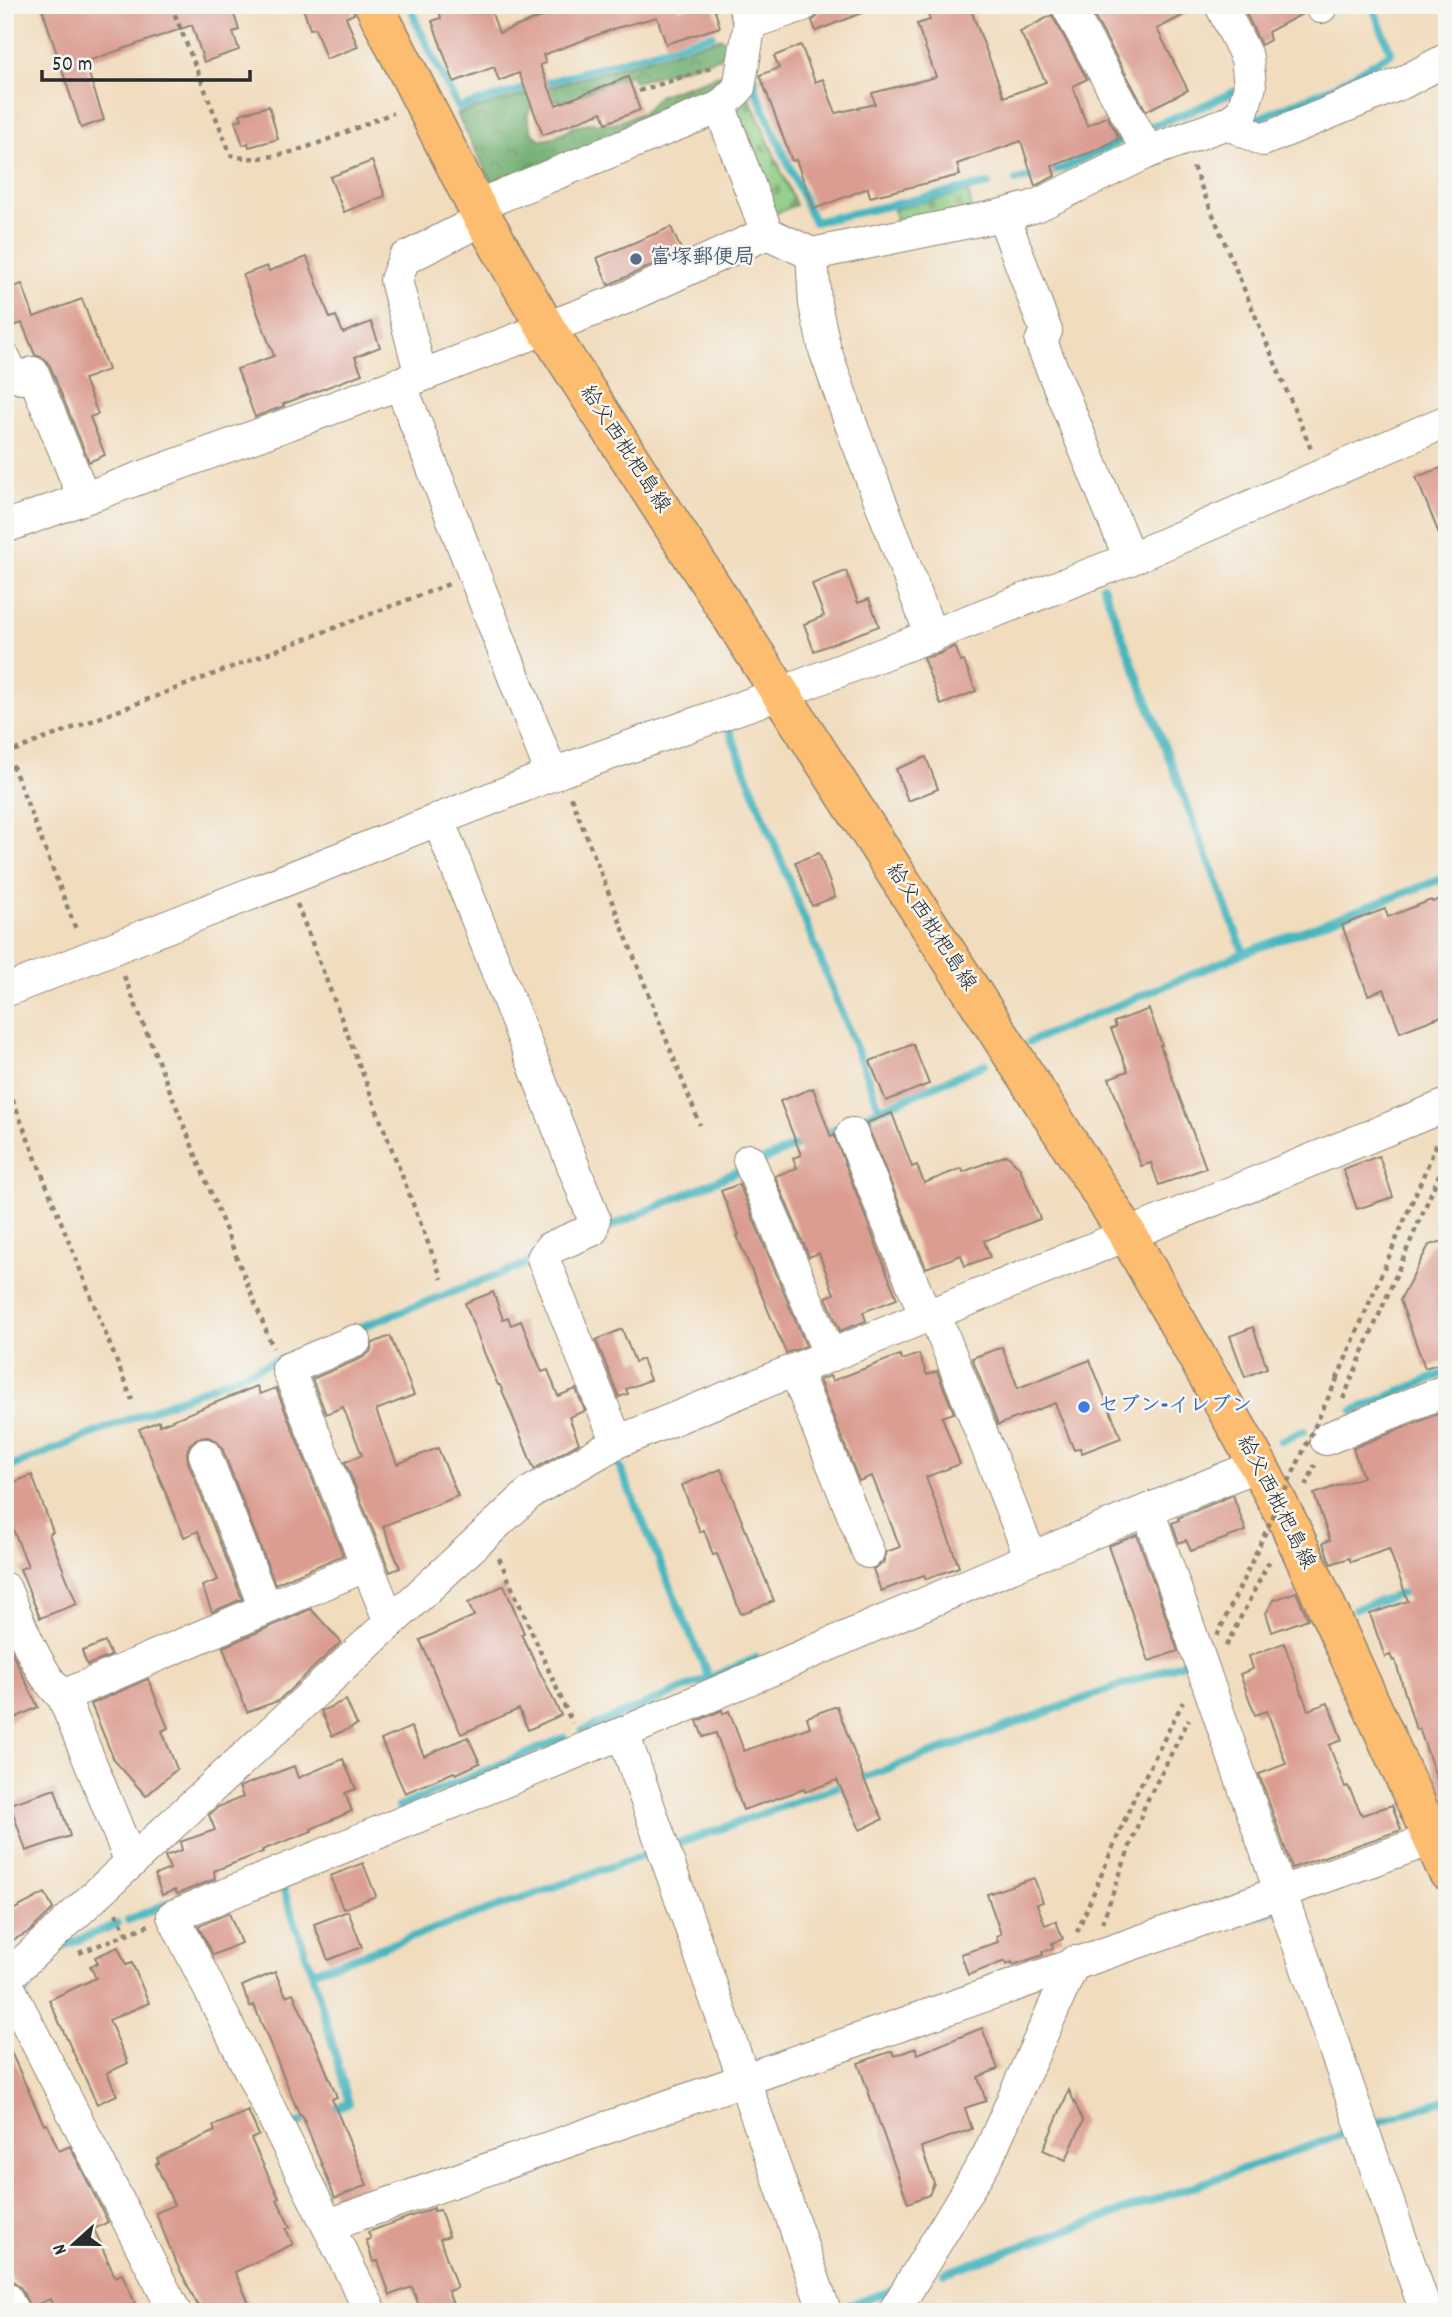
<svg xmlns="http://www.w3.org/2000/svg" width="1452" height="2317" font-family="Dekko,'Klee One',sans-serif">
	<style>
		.forest { fill: url(#forest-crowns); stroke: #4d6c4d; stroke-width: 2 }
		.cemetery { fill: url(#cemetery-stones); stroke: #5a7a56; stroke-width: 2 }
		.lines { fill: none; stroke-linecap: round; stroke-linejoin: round }
		.stream { stroke: #46b6bf; stroke-width: 8 }
		.building { fill: #db9d92 }
		.minor-casing { stroke: #8e8474; stroke-width: 34 }
		.major-casing { stroke: #8e8474; stroke-width: 41 }
		.path { stroke: #8e8474; stroke-width: 4.5; stroke-dasharray: 5 5; stroke-linecap: butt }
		.minor { stroke: #fff; stroke-width: 32 }
		.major { stroke: #fcbd6f; stroke-width: 38 }
		.path-bridge { stroke: #8e8474; stroke-width: 4.5; stroke-dasharray: 5 5; stroke-linecap: butt }
		.service-dot { fill: #5c6f8a; stroke: #f6f6f2; stroke-width: 2.5 }
		.shop-dot { fill: #3f7fe0; stroke: #f6f6f2; stroke-width: 2.5 }
		.labels { text-anchor: middle; dominant-baseline: central; stroke-width: 5; stroke-linejoin: round; paint-order: stroke }
		.service-label { font-size: 21px; font-weight: bold; fill: #4e5e75; stroke: #f6f6f2; text-anchor: start }
		.street-label { font-size: 21px; fill: #2b2b2b; stroke: #f6f6f2 }
		.shop-label { font-size: 21px; font-weight: bold; fill: #366cbe; stroke: #f6f6f2; text-anchor: start }
	</style>
	<defs>
		<pattern id="forest-crowns" width="20" height="18" patternUnits="userSpaceOnUse" patternTransform="scale(1.75)"><rect width="20" height="18" fill="#6fae6f"/><path d="M2 6a3 3 0 1 1 6 0M12 15a3 3 0 1 1 6 0" fill="none" stroke="#5b8e5b"/></pattern>
		<pattern id="cemetery-stones" width="16" height="16" patternUnits="userSpaceOnUse" patternTransform="scale(1.75)"><rect width="16" height="16" fill="#8aca81"/><path d="M2 7V4a2 2 0 0 1 4 0v3zM10 15v-3a2 2 0 0 1 4 0v3z" fill="#71a46a"/></pattern>
	</defs>
	<rect width="100%" height="100%" fill="#f6f6f2"/>
	<filter id="ink" filterUnits="userSpaceOnUse"><feTurbulence type="fractalNoise" baseFrequency=".0143" numOctaves="2"/><feDisplacementMap in="SourceGraphic" scale="14" xChannelSelector="R" yChannelSelector="G"/><feConvolveMatrix kernelMatrix="1 2 1 2 8 2 1 2 1" color-interpolation-filters="sRGB"/></filter>
	<filter id="wash" filterUnits="userSpaceOnUse"><feTurbulence type="fractalNoise" baseFrequency=".00686" numOctaves="4" result="noise"/><feDisplacementMap in="SourceGraphic" scale="28" xChannelSelector="R" yChannelSelector="G"/><feGaussianBlur stdDeviation="1.57" result="paint"/><feColorMatrix in="noise" values="0 0 0 0 0 0 0 0 0 0 0 0 0 0 0 0 0 1.4 0 .05"/><feComposite in="paint" operator="in"/></filter>
	<g filter="url(#wash)">
		<rect width="100%" height="100%" fill="#f1dcbd"/>
		<path class="forest" d="M 721,38 L 729,44 L 722,57 L 635,82 L 630,74 L 588,91 L 578,99 L 566,103 L 557,100 L 550,101 L 531,106 L 527,116 L 532,133 L 541,140 L 549,139 L 576,126 L 589,123 L 614,124 L 644,112 L 660,95 L 720,75 L 727,88 L 496,191 L 457,114 Z"/>
		<g class="cemetery">
			<path d="M 748,95 L 796,205 L 769,216 L 734,103 Z"/>
			<path d="M 968,192 L 972,209 L 897,227 L 894,209 Z"/>
		</g>
		<g class="lines">
			<g class="stream">
				<path d="M 411,5 L 416,22 L 458,108 L 712,35"/>
				<path d="M 755,79 L 755,89 L 814,222 L 988,184"/>
				<path d="M 1252,112 L 1255,120 L 1336,86 L 1391,53 L 1372,5"/>
				<path d="M 1144,129 L 1194,110 L 1236,91"/>
				<path d="M 1016,181 L 1064,168 L 1130,136"/>
				<path d="M 1103,586 L 1244,953"/>
				<path d="M 728,727 L 880,1109"/>
				<path d="M 1029,1042 L 1244,953 L 1447,877"/>
				<path d="M 821,1135 L 985,1064"/>
				<path d="M 764,1160 L 806,1141"/>
				<path d="M 605,1229 L 743,1169"/>
				<path d="M 353,1330 L 531,1262 L 534,1268"/>
				<path d="M 1353,1411 L 1447,1372"/>
				<path d="M 1281,1441 L 1304,1431"/>
				<path d="M 618,1463 L 709,1678"/>
				<path d="M 5,1469 L 282,1358"/>
				<path d="M 1355,1609 L 1415,1589"/>
				<path d="M 582,1731 L 757,1658"/>
				<path d="M 399,1807 L 564,1738"/>
				<path d="M 672,1846 L 1189,1661"/>
				<path d="M 283,1888 L 312,1972"/>
				<path d="M 128,1920 L 171,1902"/>
				<path d="M 1236,1923 L 1275,1910"/>
				<path d="M 66,1945 L 117,1924"/>
				<path d="M 26,1992 L 23,1986 L 49,1960"/>
				<path d="M 329,2111 L 349,2103 L 312,1972 L 653,1852"/>
				<path d="M 1370,2125 L 1447,2099"/>
				<path d="M 291,2130 L 290,2127 L 313,2117"/>
				<path d="M 944,2273 L 1353,2131"/>
				<path d="M 833,2311 L 896,2289"/>
			</g>
		</g>
		<g id="blocks">
			<g class="building">
				<path d="M 41,5 L 239,5 L 239,9 L 233,11 L 239,30 L 233,32 L 239,50 L 204,62 L 192,25 L 85,62 L 104,120 L 81,128 Z"/>
				<path d="M 302,5 L 352,5 L 354,14 L 346,17 L 358,47 L 326,59 L 315,28 L 310,29 Z"/>
				<path d="M 454,5 L 489,5 L 499,33 L 573,5 L 677,5 L 678,10 L 692,5 L 713,5 L 720,27 L 666,44 L 657,17 L 616,28 L 543,55 L 546,63 L 540,65 L 556,105 L 628,77 L 640,110 L 606,123 L 602,112 L 543,135 L 519,73 L 499,81 L 494,67 L 454,82 L 432,21 L 441,18 L 439,11 Z"/>
				<path d="M 821,5 L 877,5 L 877,7 L 816,31 L 812,21 L 817,17 Z"/>
				<path d="M 925,5 L 969,5 L 1004,97 L 1046,82 L 1020,32 L 1052,15 L 1087,79 L 1073,86 L 1087,126 L 1107,116 L 1119,138 L 1097,150 L 1052,166 L 1055,176 L 1035,186 L 1021,141 L 957,164 L 960,175 L 870,197 L 868,188 L 814,209 L 796,160 L 792,161 L 760,75 L 779,68 L 774,56 L 801,45 L 815,82 L 823,79 L 836,113 L 875,104 L 872,93 L 936,77 L 917,24 L 930,20 Z"/>
				<path d="M 1088,5 L 1203,5 L 1157,29 L 1188,90 L 1146,111 Z"/>
				<path d="M 1242,5 L 1302,5 L 1304,13 L 1268,32 L 1270,40 L 1261,45 Z"/>
				<path d="M 269,106 L 278,139 L 249,147 L 248,143 L 243,145 L 235,121 L 242,119 L 240,114 Z"/>
				<path d="M 372,161 L 385,196 L 344,212 L 330,177 Z"/>
				<path d="M 671,227 L 682,252 L 608,285 L 597,258 Z"/>
				<path d="M 307,257 L 330,318 L 336,316 L 343,333 L 371,322 L 380,347 L 355,357 L 362,374 L 283,404 L 284,406 L 255,417 L 237,369 L 274,356 L 243,275 L 267,266 L 269,271 Z"/>
				<path d="M 22,284 L 34,317 L 82,299 L 108,370 L 84,379 L 98,414 L 90,417 L 105,455 L 89,462 L 50,366 L 44,358 L 35,355 L 22,323 L 5,329 L 5,290 Z"/>
				<path d="M 1441,468 L 1447,483 L 1446,551 L 1416,477 Z"/>
				<path d="M 846,571 L 858,603 L 869,599 L 879,626 L 814,651 L 804,624 L 824,616 L 812,584 Z"/>
				<path d="M 955,646 L 961,662 L 964,661 L 976,691 L 941,705 L 923,658 L 939,654 Z"/>
				<path d="M 926,757 L 938,789 L 908,801 L 896,769 Z"/>
				<path d="M 819,853 L 835,897 L 812,906 L 795,862 Z"/>
				<path d="M 1447,897 L 1447,1014 L 1400,1032 L 1384,989 L 1368,995 L 1342,925 L 1385,909 L 1388,917 L 1431,900 L 1432,902 Z"/>
				<path d="M 1149,1009 L 1162,1045 L 1160,1045 L 1206,1168 L 1159,1185 L 1151,1163 L 1141,1166 L 1109,1078 L 1128,1071 L 1111,1029 L 1116,1027 L 1114,1022 Z"/>
				<path d="M 913,1044 L 929,1084 L 886,1101 L 870,1061 Z"/>
				<path d="M 813,1088 L 831,1137 L 834,1135 L 897,1299 L 863,1312 L 866,1321 L 840,1331 L 826,1297 L 834,1294 L 819,1253 L 809,1257 L 775,1176 L 797,1168 L 793,1158 L 801,1155 L 780,1101 Z"/>
				<path d="M 892,1113 L 912,1167 L 917,1165 L 924,1183 L 962,1168 L 963,1172 L 1007,1155 L 1020,1168 L 1040,1219 L 984,1241 L 990,1257 L 965,1266 L 961,1255 L 926,1268 L 866,1123 Z"/>
				<path d="M 1379,1156 L 1393,1197 L 1357,1209 L 1343,1169 Z"/>
				<path d="M 739,1184 L 806,1346 L 786,1353 L 737,1236 L 739,1235 L 721,1191 Z"/>
				<path d="M 1447,1240 L 1447,1361 L 1425,1368 L 1400,1300 L 1429,1245 Z"/>
				<path d="M 493,1292 L 503,1319 L 508,1317 L 511,1325 L 521,1321 L 542,1372 L 548,1370 L 558,1396 L 576,1389 L 585,1411 L 569,1417 L 579,1443 L 534,1469 L 500,1385 L 498,1385 L 486,1357 L 465,1303 Z"/>
				<path d="M 1253,1327 L 1267,1368 L 1245,1377 L 1230,1336 Z"/>
				<path d="M 622,1329 L 635,1362 L 642,1359 L 650,1380 L 626,1389 L 628,1394 L 619,1397 L 596,1340 Z"/>
				<path d="M 390,1336 L 414,1395 L 376,1410 L 397,1464 L 438,1448 L 458,1496 L 383,1526 L 400,1568 L 390,1572 L 345,1462 L 362,1455 L 343,1407 L 326,1414 L 312,1379 L 362,1358 L 370,1352 L 373,1343 Z"/>
				<path d="M 1002,1347 L 1018,1388 L 1090,1360 L 1121,1438 L 1082,1453 L 1080,1448 L 1074,1450 L 1055,1403 L 998,1425 L 972,1358 Z"/>
				<path d="M 919,1354 L 927,1375 L 937,1371 L 954,1413 L 942,1417 L 960,1464 L 926,1477 L 959,1567 L 926,1579 L 924,1575 L 881,1591 L 873,1569 L 883,1563 L 886,1552 L 900,1547 L 872,1476 L 859,1481 L 819,1380 L 830,1376 L 832,1381 L 900,1355 L 902,1360 Z"/>
				<path d="M 257,1386 L 260,1394 L 276,1388 L 343,1555 L 275,1584 L 222,1448 L 217,1441 L 208,1437 L 198,1438 L 190,1444 L 187,1452 L 188,1462 L 242,1599 L 212,1612 L 202,1586 L 218,1580 L 198,1531 L 184,1537 L 139,1429 L 159,1421 L 160,1425 Z"/>
				<path d="M 1447,1410 L 1447,1796 L 1443,1797 L 1419,1728 L 1416,1730 L 1395,1660 L 1393,1661 L 1390,1655 L 1385,1657 L 1370,1614 L 1408,1601 L 1389,1549 L 1351,1562 L 1349,1558 L 1331,1564 L 1323,1543 L 1330,1540 L 1314,1494 L 1363,1477 L 1353,1448 Z"/>
				<path d="M 721,1469 L 774,1601 L 741,1614 L 717,1554 L 713,1555 L 704,1530 L 700,1532 L 682,1485 Z"/>
				<path d="M 32,1475 L 53,1532 L 49,1534 L 77,1604 L 40,1618 L 20,1569 L 28,1566 L 5,1510 L 5,1486 Z"/>
				<path d="M 1233,1495 L 1246,1531 L 1191,1551 L 1186,1540 L 1179,1543 L 1172,1523 L 1179,1520 L 1178,1518 Z"/>
				<path d="M 1137,1535 L 1178,1651 L 1149,1661 L 1108,1546 Z"/>
				<path d="M 504,1585 L 524,1633 L 521,1634 L 561,1715 L 528,1730 L 519,1709 L 461,1734 L 420,1640 L 474,1616 L 468,1603 Z"/>
				<path d="M 1296,1592 L 1308,1619 L 1272,1632 L 1266,1613 L 1274,1600 Z"/>
				<path d="M 311,1609 L 341,1642 L 278,1701 L 247,1712 L 223,1647 Z"/>
				<path d="M 5,1638 L 38,1707 L 5,1723 Z"/>
				<path d="M 105,1642 L 111,1656 L 87,1665 L 82,1651 Z"/>
				<path d="M 1284,1643 L 1308,1710 L 1328,1703 L 1342,1740 L 1329,1745 L 1345,1787 L 1348,1786 L 1362,1815 L 1392,1805 L 1401,1830 L 1292,1868 L 1259,1774 L 1286,1764 L 1267,1711 L 1255,1715 L 1240,1674 L 1253,1669 L 1249,1656 Z"/>
				<path d="M 148,1679 L 168,1728 L 162,1731 L 177,1769 L 146,1796 L 114,1760 L 91,1704 Z"/>
				<path d="M 346,1700 L 357,1725 L 332,1736 L 321,1711 Z"/>
				<path d="M 837,1706 L 865,1782 L 883,1819 L 860,1830 L 837,1780 L 805,1792 L 804,1789 L 743,1810 L 716,1733 L 703,1737 L 697,1721 L 722,1710 L 723,1714 L 729,1711 L 744,1751 L 810,1727 L 807,1717 Z"/>
				<path d="M 411,1727 L 424,1756 L 468,1737 L 480,1763 L 456,1774 L 454,1772 L 405,1793 L 381,1740 Z"/>
				<path d="M 343,1759 L 356,1789 L 345,1793 L 352,1811 L 311,1829 L 312,1831 L 262,1850 L 263,1852 L 214,1871 L 215,1879 L 177,1894 L 175,1890 L 162,1895 L 155,1875 L 170,1869 L 165,1856 L 182,1850 L 180,1842 L 215,1830 L 209,1815 L 218,1807 L 243,1797 L 239,1787 L 294,1766 L 298,1778 Z"/>
				<path d="M 55,1789 L 70,1836 L 26,1851 L 10,1804 Z"/>
				<path d="M 363,1863 L 376,1896 L 343,1909 L 330,1876 Z"/>
				<path d="M 1034,1878 L 1043,1902 L 1037,1904 L 1045,1925 L 1056,1921 L 1063,1939 L 1052,1943 L 1053,1948 L 1042,1952 L 1043,1955 L 1013,1965 L 1012,1962 L 1006,1965 L 1005,1961 L 968,1975 L 961,1954 L 998,1942 L 996,1936 L 1001,1934 L 987,1894 Z"/>
				<path d="M 45,1893 L 53,1909 L 29,1932 L 5,1944 L 5,1914 Z"/>
				<path d="M 348,1911 L 362,1947 L 328,1960 L 314,1924 Z"/>
				<path d="M 229,1913 L 241,1943 L 213,1955 L 198,1926 Z"/>
				<path d="M 118,1947 L 126,1965 L 132,1963 L 149,2003 L 109,2020 L 128,2063 L 107,2073 L 117,2095 L 97,2104 L 49,2000 L 96,1978 L 90,1966 L 98,1963 L 95,1957 Z"/>
				<path d="M 275,1972 L 286,1996 L 293,1993 L 315,2043 L 337,2097 L 332,2099 L 367,2185 L 335,2198 L 302,2115 L 300,2116 L 254,2005 L 250,2007 L 242,1986 Z"/>
				<path d="M 982,2028 L 998,2069 L 978,2077 L 986,2101 L 965,2108 L 972,2129 L 921,2147 L 934,2183 L 929,2195 L 908,2203 L 858,2063 L 892,2051 L 894,2056 L 916,2048 L 918,2054 Z"/>
				<path d="M 5,2039 L 44,2125 L 47,2124 L 59,2151 L 70,2146 L 108,2222 L 94,2229 L 115,2277 L 122,2274 L 139,2312 L 56,2312 L 50,2299 L 30,2308 L 21,2288 L 13,2281 L 5,2262 Z"/>
				<path d="M 1069,2090 L 1083,2121 L 1066,2160 L 1043,2150 Z"/>
				<path d="M 248,2111 L 259,2135 L 251,2139 L 279,2198 L 277,2199 L 290,2227 L 286,2229 L 293,2244 L 235,2272 L 253,2312 L 201,2312 L 174,2258 L 156,2213 L 174,2205 L 156,2164 L 159,2163 L 157,2158 L 215,2131 L 213,2126 Z"/>
				<path d="M 434,2208 L 434,2211 L 440,2210 L 449,2236 L 440,2239 L 457,2288 L 448,2291 L 456,2312 L 421,2312 L 412,2287 L 390,2295 L 378,2261 L 373,2262 L 366,2240 L 371,2239 L 368,2232 Z"/>
			</g>
		</g>
	</g>
	<g filter="url(#ink)">
		<use href="#blocks" fill-opacity="0" stroke="#8e8474" stroke-width="2"/>
		<g class="lines">
			<defs>
				<g id="minor">
					<path d="M 744,5 L 750,23 L 739,88 L 720,107 L 767,233 L 812,254 L 1003,215 L 1036,206 L 1148,152 L 1227,123 L 1242,113 L 1250,86 L 1247,58 L 1221,5"/>
					<path d="M 1067,5 L 1148,152"/>
					<path d="M 1320,5 L 1321,7"/>
					<path d="M 750,23 L 803,5"/>
					<path d="M 1227,123 L 1263,140 L 1404,82 L 1447,59"/>
					<path d="M 476,206 L 720,107"/>
					<path d="M 1003,215 L 1046,331 L 1041,342 L 1130,559"/>
					<path d="M 812,254 L 815,304 L 825,350 L 852,427 L 932,637"/>
					<path d="M 5,359 L 11,373 L 21,378 L 33,373 L 84,498"/>
					<path d="M 421,376 L 396,280 L 404,259 L 483,219"/>
					<path d="M 400,383 L 552,775"/>
					<path d="M 5,527 L 421,376 L 625,298 L 767,233"/>
					<path d="M 438,819 L 594,1219 L 592,1230 L 550,1248 L 543,1258 L 617,1442"/>
					<path d="M 5,991 L 561,771 L 779,694 L 1130,559 L 1447,421"/>
					<path d="M 852,1134 L 926,1317"/>
					<path d="M 749,1160 L 830,1356"/>
					<path d="M 934,1313 L 1031,1558"/>
					<path d="M 355,1341 L 288,1369 L 390,1622"/>
					<path d="M 795,1370 L 868,1552"/>
					<path d="M 1326,1439 L 1447,1390"/>
					<path d="M 205,1455 L 265,1608"/>
					<path d="M 1148,1510 L 1426,2312"/>
					<path d="M 5,1589 C 18,1619 38,1675 63,1696"/>
					<path d="M 623,1733 L 825,2312"/>
					<path d="M 131,1862 L 63,1696 L 367,1565"/>
					<path d="M 5,1979 L 531,1492 L 617,1442 L 1447,1105"/>
					<path d="M 5,1980 L 175,2312"/>
					<path d="M 328,2225 C 701,2095 1073,1962 1447,1834"/>
					<path d="M 5,2297 L 13,2312"/>
					<path d="M 371,2312 L 173,1916 L 623,1733 L 1031,1558 L 1258,1465"/>
					<path d="M 894,2312 L 988,2156 L 1074,1962"/>
				</g>
				<path id="major" d="M 374,5 L 476,206 L 546,328 L 1128,1235 L 1258,1465 L 1289,1524 L 1447,1871"/>
			</defs>
			<use href="#minor" class="minor-casing"/>
			<use href="#major" class="major-casing"/>
			<g class="path">
				<path d="M 171,5 L 231,155 C 274,170 351,128 393,113"/>
				<path d="M 639,91 L 714,67"/>
				<path d="M 1193,167 L 1311,449"/>
				<path d="M 5,746 L 77,932"/>
				<path d="M 5,754 L 449,584"/>
				<path d="M 571,797 L 700,1125"/>
				<path d="M 297,904 L 442,1279"/>
				<path d="M 124,976 L 273,1348"/>
				<path d="M 5,1081 L 132,1400"/>
				<path d="M 1337,1379 L 1438,1141"/>
				<path d="M 1343,1399 L 1447,1156"/>
				<path d="M 1306,1486 L 1315,1465"/>
				<path d="M 499,1558 L 572,1723"/>
				<path d="M 1226,1646 L 1270,1560"/>
				<path d="M 116,1913 L 127,1934"/>
				<path d="M 1102,1923 L 1145,1805 L 1189,1719"/>
				<path d="M 1077,1932 L 1134,1798 L 1183,1702"/>
				<path d="M 79,1953 L 149,1925"/>
			</g>
			<use href="#minor" class="minor"/>
			<use href="#major" class="major"/>
			<path class="path-bridge" d="M 1217,1636 L 1337,1379"/>
		</g>
	</g>
	<circle class="service-dot" cx="636" cy="259" r="7"/>
	<circle class="shop-dot" cx="1084" cy="1407" r="7"/>
	<g class="labels">
		<g class="service-label">
			<text x="650" y="259">富塚郵便局</text>
		</g>
		<g class="street-label">
			<text transform="translate(624 450) rotate(57)">給父西枇杷島線</text>
			<text transform="translate(930 928) rotate(57)">給父西枇杷島線</text>
			<text transform="translate(1275 1503) rotate(63)">給父西枇杷島線</text>
		</g>
		<g class="shop-label">
			<text x="1098" y="1407">セブン-イレブン</text>
		</g>
	</g>
	<rect width="1452" height="2317" fill="none" stroke="#f6f6f2" stroke-width="28"/>
	<g transform="translate(74 2244) rotate(249)" stroke="#f6f6f2" stroke-width="5" paint-order="stroke">
	<path d="M0-5L12 26L0 18L-12 26Z" fill="#2b2b2b"/>
	<text y="-10" font-size="19" font-weight="bold" text-anchor="middle" fill="#2b2b2b">N</text>
	</g>
	<path d="M42 70v10h208v-10" fill="none" stroke="#2b2b2b" stroke-width="3.5"/>
	<text x="52" y="70" font-size="21" fill="#2b2b2b" stroke="#f6f6f2" stroke-width="5" paint-order="stroke">50 m</text>
</svg>
